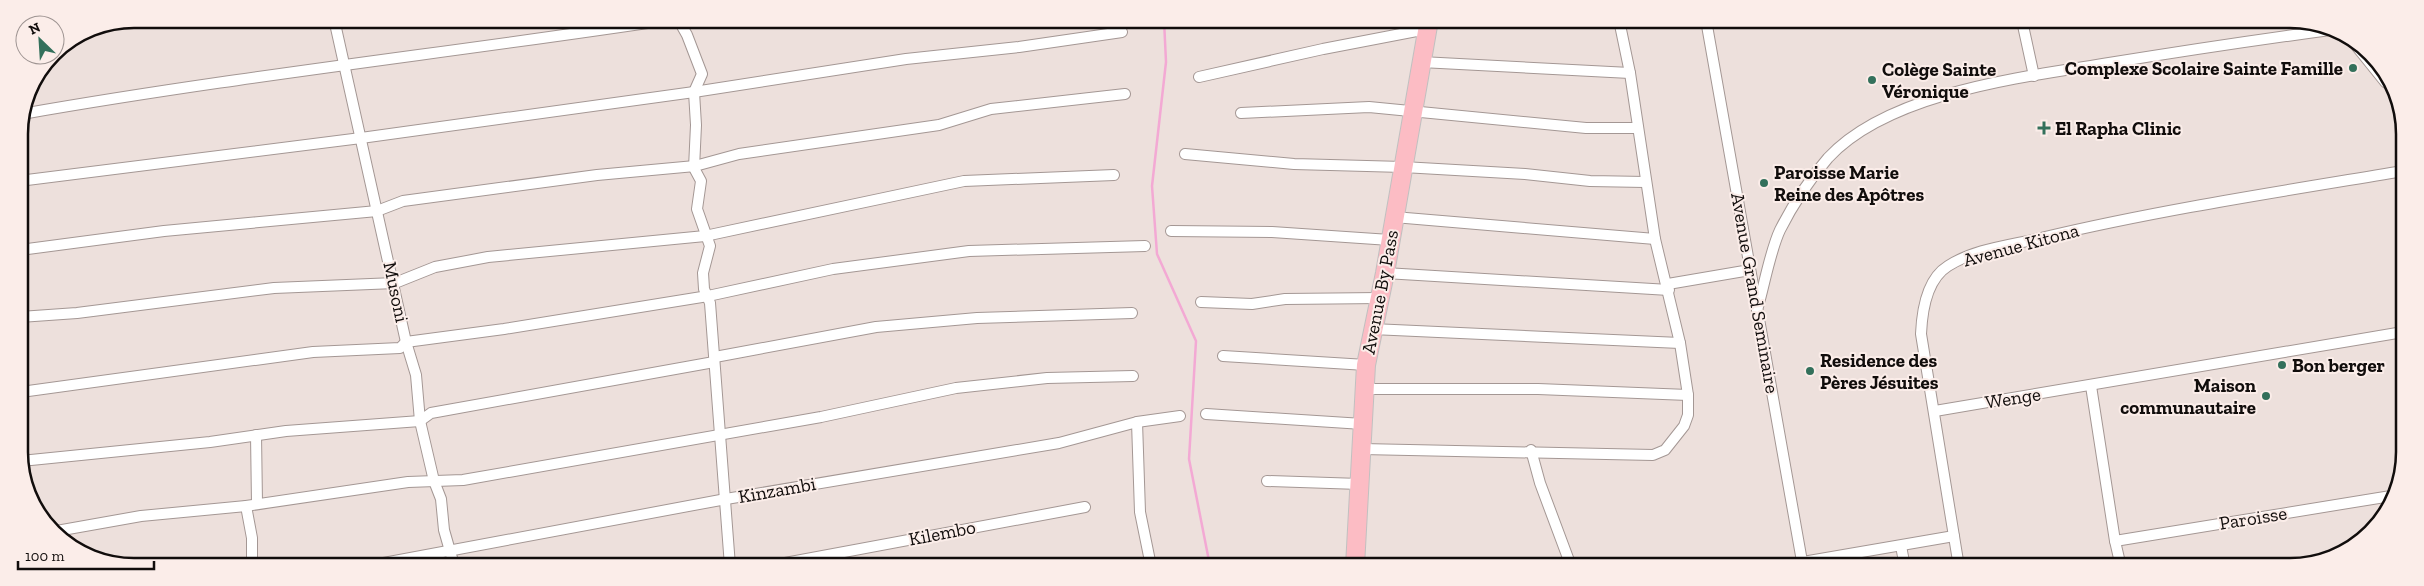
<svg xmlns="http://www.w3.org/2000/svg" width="2424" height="586" font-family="'Zilla Slab',serif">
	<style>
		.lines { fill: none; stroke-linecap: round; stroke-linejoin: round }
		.stream { stroke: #f3a9d4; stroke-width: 2.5 }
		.minor-casing { stroke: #a49794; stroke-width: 12 }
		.tertiary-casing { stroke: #a49794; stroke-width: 16 }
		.trunk-casing { stroke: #c1c0c0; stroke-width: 20 }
		.minor { stroke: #fff; stroke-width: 10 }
		.tertiary { stroke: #fff; stroke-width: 14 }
		.trunk { stroke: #fcbcc4; stroke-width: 18 }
		.poi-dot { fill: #33705b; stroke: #fbede9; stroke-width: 2 }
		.labels { text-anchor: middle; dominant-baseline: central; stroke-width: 4; stroke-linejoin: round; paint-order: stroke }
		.poi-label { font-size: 19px; font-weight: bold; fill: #110d0c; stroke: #fbede9; text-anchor: start }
		.street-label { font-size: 19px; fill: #110d0c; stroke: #fbede9 }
		.rim { fill: none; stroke: #110d0c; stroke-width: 2.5 }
	</style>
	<rect width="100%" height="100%" fill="#ede0dc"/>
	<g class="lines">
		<path class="stream" d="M 1164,20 L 1166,62 L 1152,186 L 1157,254 L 1196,341 L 1189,459 L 1210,566"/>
		<defs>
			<g id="minor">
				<path d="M 334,19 L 406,342 L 416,375 L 420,421 L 434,481 L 441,499 L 444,530 L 454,565"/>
				<path d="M 678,19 L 687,35 L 702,74 L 694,92 L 696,125 L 694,168 L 701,181 L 697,209 L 710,246 L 703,273 L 704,289 L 710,303 L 730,566"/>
				<path d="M 1706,20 L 1803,567"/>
				<path d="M 2022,21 L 2034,76"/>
				<path d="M 101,25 L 148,19"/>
				<path d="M 1421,62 L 1630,73"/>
				<path d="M 1199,77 L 1323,49 L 1427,29"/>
				<path d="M 1241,113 L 1369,107 L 1586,128 L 1637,128"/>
				<path d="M 22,114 C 238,76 457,52 674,19"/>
				<path d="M 1185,154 L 1294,164 L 1403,167 L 1525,174 L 1590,181 L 1645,182"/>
				<path d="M 19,181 L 361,138 L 694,92 L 906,59 L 1019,47 L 1122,32"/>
				<path d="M 1394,217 L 1655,239"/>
				<path d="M 1171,231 L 1272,232 L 1390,240"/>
				<path d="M 20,250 L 164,231 L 377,211 L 403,201 L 597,175 L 695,166 L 739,154 L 939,125 L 991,109 L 1125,94"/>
				<path d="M 1385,273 L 1669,290"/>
				<path d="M 1668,284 L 1750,270"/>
				<path d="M 1201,302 L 1252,304 L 1285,299 L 1380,298"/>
				<path d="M 1757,310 C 1764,287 1770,251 1780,230 C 1792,206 1810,179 1828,158 C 1889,92 2024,77 2109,63 C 2183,51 2256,40 2330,30"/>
				<path d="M 20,317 L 77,313 L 274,288 L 395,283 L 435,267 L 488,257 L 705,236 L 964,181 L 1114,175"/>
				<path d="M 1372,329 L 1680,343"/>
				<path d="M 1223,356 L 1366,365"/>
				<path d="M 715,357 L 876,327 L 977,318 L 1132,313"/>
				<path d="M 2091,386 L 2115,541 L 2121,567"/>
				<path d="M 1364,389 L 1538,389 L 1688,395"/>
				<path d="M 21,392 L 313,352 L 400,348 L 406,342 L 504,329 L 708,296 L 833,269 L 969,251 L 1145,246"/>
				<path d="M 1935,411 L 2403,332"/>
				<path d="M 1206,414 L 1363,424"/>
				<path d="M 1137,422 L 1140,512 L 1151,566"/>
				<path d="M 256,435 L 257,503"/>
				<path d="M 1362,449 L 1653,455 L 1665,450 L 1684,426 L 1688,415 L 1688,395 L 1680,343 L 1655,239 L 1630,73 L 1619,20"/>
				<path d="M 1531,450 L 1540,483 L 1571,566"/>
				<path d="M 21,461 L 210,442 L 286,431 L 420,421 L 431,413 L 714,362"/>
				<path d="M 1267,481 L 1360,484"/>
				<path d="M 246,506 L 252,538 L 252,565"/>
				<path d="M 51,532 L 141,516 L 246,506 L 408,482 L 463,480 L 821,417 L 956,388 L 1047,378 L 1133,376"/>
				<path d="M 2115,541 L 2391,496"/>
				<path d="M 1901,546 L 1905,567"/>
				<path d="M 1803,562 L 1954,536"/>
				<path d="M 373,565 L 726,499 L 1059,443 L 1137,422 L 1180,416"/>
				<path d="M 769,566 L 1085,507"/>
				<path d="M 1959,567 L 1921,334 C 1922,311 1927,279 1948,266 C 1976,248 2014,245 2045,237 C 2163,209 2284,191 2403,171"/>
			</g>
			<path id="tertiary" d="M 2358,45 L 2387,81"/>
			<path id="trunk" d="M 1355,566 L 1366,365 L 1385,273 L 1429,20"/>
		</defs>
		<use href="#minor" class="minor-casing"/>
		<use href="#tertiary" class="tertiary-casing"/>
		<use href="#trunk" class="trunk-casing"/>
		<use href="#minor" class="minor"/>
		<use href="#tertiary" class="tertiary"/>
		<use href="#trunk" class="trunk"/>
	</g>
	<g class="poi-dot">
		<circle cx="2353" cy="68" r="5"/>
		<circle cx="1872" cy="80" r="5"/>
		<path d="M2041.5 120.5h5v5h5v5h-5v5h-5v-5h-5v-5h5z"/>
		<circle cx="1764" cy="183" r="5"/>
		<circle cx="2282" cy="365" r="5"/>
		<circle cx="1810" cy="371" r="5"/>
		<circle cx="2266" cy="396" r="5"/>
	</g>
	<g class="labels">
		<g class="poi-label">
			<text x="2343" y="68" text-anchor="end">Complexe Scolaire Sainte Famille</text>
			<text x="1882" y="69">Colège Sainte<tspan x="1882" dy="22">Véronique</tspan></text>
			<text x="2055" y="128">El Rapha Clinic</text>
			<text x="1774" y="172">Paroisse Marie<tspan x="1774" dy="22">Reine des Apôtres</tspan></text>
			<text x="1820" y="360">Residence des<tspan x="1820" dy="22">Pères Jésuites</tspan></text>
			<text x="2292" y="365">Bon berger</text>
			<text x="2256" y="385" text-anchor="end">Maison<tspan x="2256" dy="22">communautaire</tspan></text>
		</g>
		<g class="street-label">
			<text transform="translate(2021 245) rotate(-15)">Avenue Kitona</text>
			<text transform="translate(396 292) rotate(78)">Musoni</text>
			<text transform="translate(1380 292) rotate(-79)">Avenue By Pass</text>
			<text transform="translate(1755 293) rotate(80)">Avenue Grand Seminaire</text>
			<text transform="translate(2013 398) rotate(-9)">Wenge</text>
			<text transform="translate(777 490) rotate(-10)">Kinzambi</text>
			<text transform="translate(2253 518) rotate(-9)">Paroisse</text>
			<text transform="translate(942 533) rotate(-11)">Kilembo</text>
		</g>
	</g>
	<path d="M0 0H2424V586H0ZM134 28H2290A106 106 0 0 1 2396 134V452A106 106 0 0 1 2290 558H134A106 106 0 0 1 28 452V134A106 106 0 0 1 134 28Z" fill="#fbede9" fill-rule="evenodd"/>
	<path class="rim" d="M134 28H2290A106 106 0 0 1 2396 134V452A106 106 0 0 1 2290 558H134A106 106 0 0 1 28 452V134A106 106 0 0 1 134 28Z"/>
	<g transform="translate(40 40) rotate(335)"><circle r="24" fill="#fbede9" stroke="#9d9391"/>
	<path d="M0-4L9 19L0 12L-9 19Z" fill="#33705b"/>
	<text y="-8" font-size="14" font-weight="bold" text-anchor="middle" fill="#110d0c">N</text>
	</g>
	<path d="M18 561v8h136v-8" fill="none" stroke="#110d0c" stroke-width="2.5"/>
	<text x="25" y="561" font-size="15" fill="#110d0c" stroke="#fbede9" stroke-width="4" paint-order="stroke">100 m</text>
</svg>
